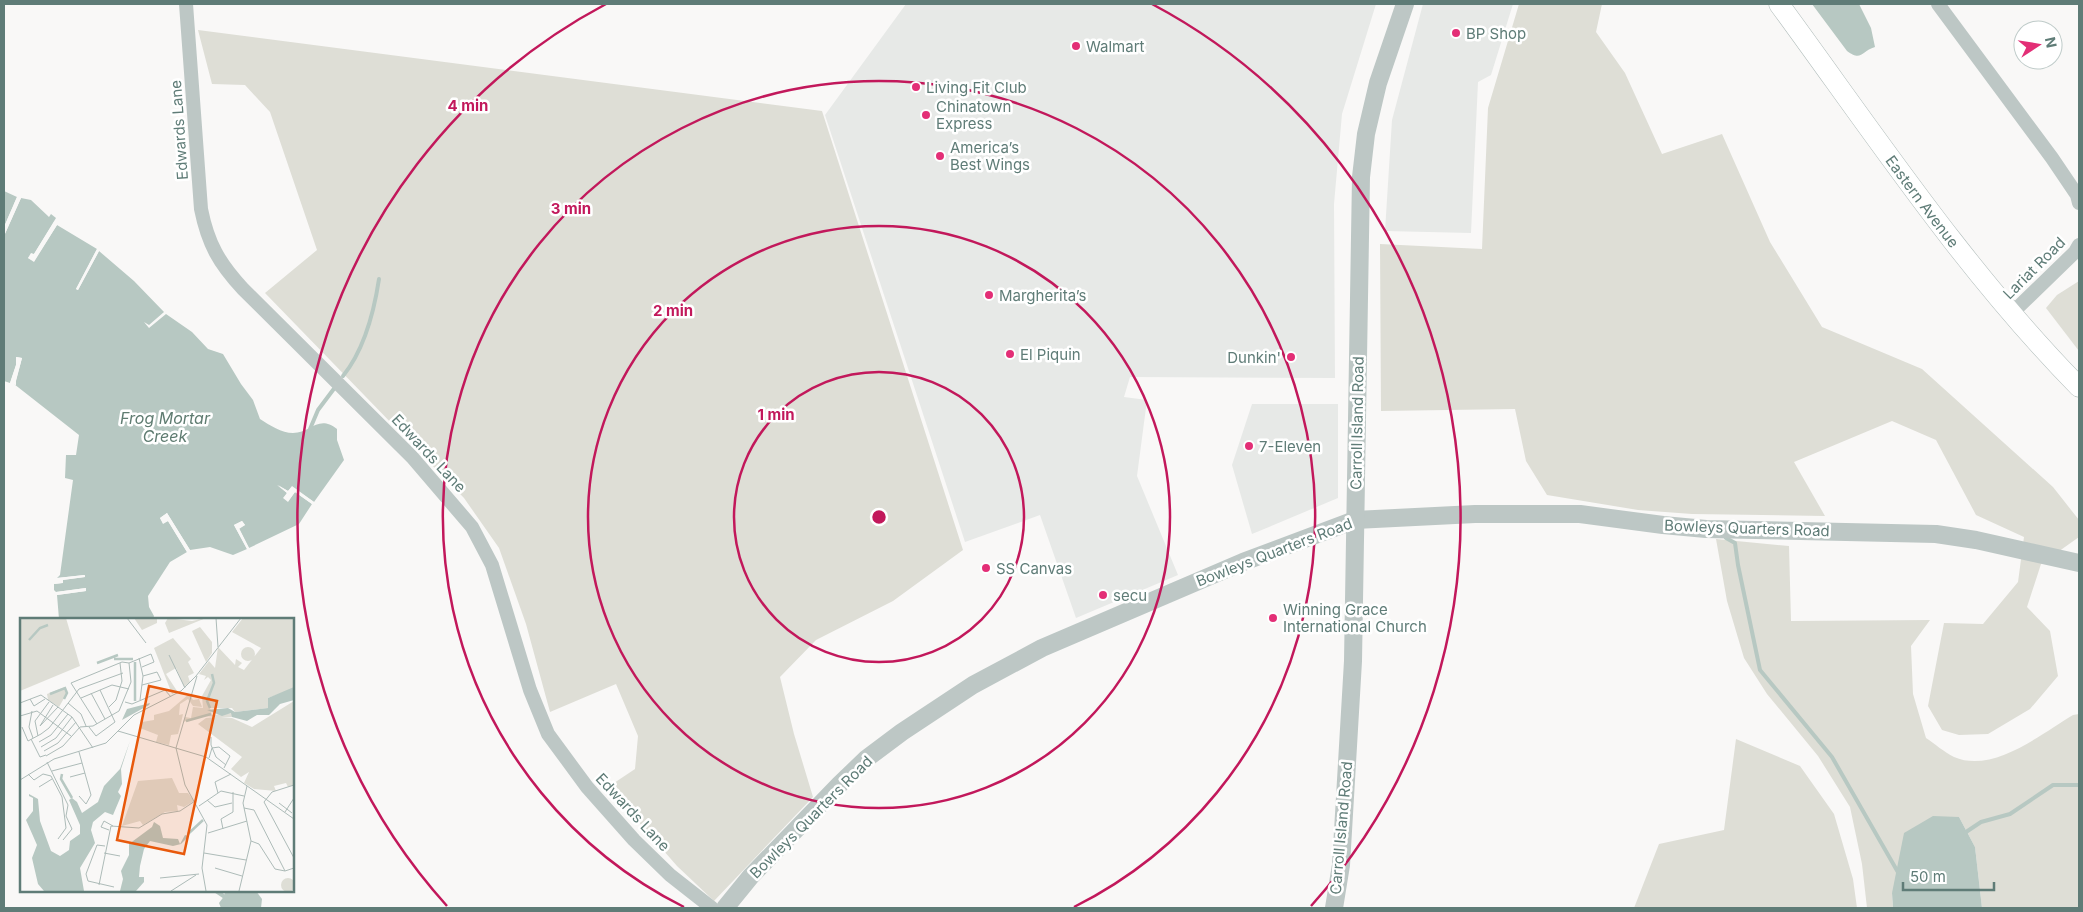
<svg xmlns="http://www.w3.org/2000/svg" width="2083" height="912" font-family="Inter,sans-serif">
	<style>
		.built { fill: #e7e9e7 }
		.green { fill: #deded6 }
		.water { fill: #b7c8c2 }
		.pier { fill: #f9f8f7 }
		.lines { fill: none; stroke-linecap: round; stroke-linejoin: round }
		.stream { stroke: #b7c8c2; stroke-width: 4 }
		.secondary-casing { stroke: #b0bcba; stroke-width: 21 }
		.minor { stroke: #bdc7c5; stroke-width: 14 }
		.tertiary { stroke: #bdc7c5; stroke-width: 18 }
		.secondary { stroke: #fff; stroke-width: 20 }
		.ring { fill: none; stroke: #c2185b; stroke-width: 2.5 }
		.poi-dot { fill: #e32e76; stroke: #fff; stroke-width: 2 }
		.labels { text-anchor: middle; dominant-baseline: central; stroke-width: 5; stroke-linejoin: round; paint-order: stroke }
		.poi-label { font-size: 15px; fill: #5f7c77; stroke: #fff; text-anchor: start }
		.street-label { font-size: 15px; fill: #5f7c77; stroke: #fff }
		.water-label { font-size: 16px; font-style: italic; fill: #5f7c71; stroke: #fff }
		.inset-river { fill: none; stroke: #b7c8c2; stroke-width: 2.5 }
		.inset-road { fill: none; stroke: #adbbb8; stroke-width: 1 }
		.view { fill: #e8590c; fill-opacity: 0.15; stroke: #e8590c; stroke-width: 2.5 }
		.inset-edge { fill: none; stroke: #5f7c77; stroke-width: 2.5 }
		.centre { fill: #c2185b; stroke: #fff; stroke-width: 2.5 }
		.ring-label { font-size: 15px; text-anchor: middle; font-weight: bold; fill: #c2185b; stroke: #fff; stroke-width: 5; stroke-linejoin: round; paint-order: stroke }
	</style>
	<rect width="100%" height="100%" fill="#f9f8f7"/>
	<g class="built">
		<path d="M 906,4 L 1376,4 L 1342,114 L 1334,204 L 1335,378 L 1130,377 L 1124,397 L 1147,400 L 1137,476 L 1178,575 L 1076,618 L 1040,515 L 965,542 L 825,115 Z"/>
		<path d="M 1423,4 L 1513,4 L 1491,75 L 1478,82 L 1471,233 L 1385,231 L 1392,120 Z"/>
		<path d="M 1252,404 L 1338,404 L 1338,498 L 1252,534 L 1232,465 Z"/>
	</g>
	<g class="green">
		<path d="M 1519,4 L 1602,4 L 1596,32 L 1625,73 L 1662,154 L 1722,134 L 1770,242 L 1822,327 L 1922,369 L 2053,487 L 2079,520 L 2079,537 L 2041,564 L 2027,607 L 2050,631 L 2058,676 L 2030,709 L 1988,734 L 1959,735 L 1942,730 L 1928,706 L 1944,623 L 1983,624 L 2018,582 L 2024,537 L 1976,515 L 1936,440 L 1892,421 L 1794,462 L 1825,516 L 1692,514 L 1638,510 L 1547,495 L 1526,461 L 1515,409 L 1381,411 L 1380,244 L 1482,249 L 1488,108 Z"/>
		<path d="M 198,30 L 822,111 L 963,550 L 893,601 L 816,640 L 780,677 L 794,734 L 813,797 L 714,901 L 677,866 L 608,787 L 635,769 L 638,736 L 616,684 L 550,712 L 526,624 L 499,548 L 464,498 L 265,293 L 317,250 L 270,112 L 245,85 L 212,84 Z"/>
		<path d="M 2079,281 L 2079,351 L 2046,308 L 2057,295 Z"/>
		<path d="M 1716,539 L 1789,546 L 1791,621 L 1930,620 L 1911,646 L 1913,694 L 1926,738 C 1935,744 1944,752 1954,757 C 1993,774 2041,734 2073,715 L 2079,714 L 2079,908 L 1982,908 L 1975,847 L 1959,817 L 1892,893 L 1893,908 L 1867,908 L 1862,864 L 1850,807 L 1818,756 L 1767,694 L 1744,658 L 1727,601 Z"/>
		<path d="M 1736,739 L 1800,766 L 1834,814 L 1853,879 L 1857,908 L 1634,908 L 1659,844 L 1724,830 Z"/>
	</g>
	<g class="water">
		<path d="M 1812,4 L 1859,4 L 1871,28 L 1875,47 C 1861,51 1862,62 1847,51 Z"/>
		<path d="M 4,191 L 17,197 L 4,227 Z"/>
		<path d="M 21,198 L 31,200 L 49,217 L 51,214 L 56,218 L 34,254 L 28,258 L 34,261 L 57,225 L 97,249 L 76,289 L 78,290 L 99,251 L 134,281 L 164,312 L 149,325 L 144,322 L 149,328 L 166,314 L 192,332 L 208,349 L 223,354 L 241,384 L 253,400 L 260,419 C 269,425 282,433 293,433 C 311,433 318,414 337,429 L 337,440 L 344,460 L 314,502 L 292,487 L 288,491 L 278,485 L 287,493 L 284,498 L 288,501 L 295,492 L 312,504 L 299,524 L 249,548 L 239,528 L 245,525 L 242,521 L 234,525 L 247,549 L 233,555 L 210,547 L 190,550 L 167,513 L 160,518 L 163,523 L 168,521 L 187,552 L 170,562 L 148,596 L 149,607 L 154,616 L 153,619 L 59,619 L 57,595 L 86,591 L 86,588 L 56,592 L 54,590 L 54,584 L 62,583 L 62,580 L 85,577 L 84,575 L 57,578 L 60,575 L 73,480 L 65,478 L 66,455 L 76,455 L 79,435 L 14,384 L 16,385 L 16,381 L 22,358 L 16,357 L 16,365 L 10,383 L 4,381 L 4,236 Z"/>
		<path d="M 1933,816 L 1959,817 L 1975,847 L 1982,908 L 1893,908 L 1892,893 L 1904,833 Z"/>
		<path d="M 224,891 L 256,891 L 262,899 L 261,908 L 221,908 L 219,903 L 225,895 Z"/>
	</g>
	<g class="pier">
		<path d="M 17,197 L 21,198 L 4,236 L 4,227 Z"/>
		<path d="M 54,222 L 57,225 L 34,262 L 28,258 L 31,253 L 34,254 Z"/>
		<path d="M 97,249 L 99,251 L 78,290 L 76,289 Z"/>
		<path d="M 16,357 L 22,358 L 16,380 L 16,385 L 10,383 L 16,365 Z"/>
		<path d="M 277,485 L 288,491 L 292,486 L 314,502 L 312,504 L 295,492 L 288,502 L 283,498 L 287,493 Z"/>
		<path d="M 167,513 L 190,550 L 187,552 L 168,521 L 163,524 L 160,518 Z"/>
		<path d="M 242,521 L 245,525 L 239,529 L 249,548 L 247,549 L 234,525 Z"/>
		<path d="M 85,575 L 85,577 L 63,580 L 63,583 L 54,584 L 55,581 L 60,581 L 56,581 L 57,578 Z"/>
		<path d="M 86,588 L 86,591 L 57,595 L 56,592 Z"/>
	</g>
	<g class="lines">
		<g class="stream">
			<path d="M 343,376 C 364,350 374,312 379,279"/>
			<path d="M 310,429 L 318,410 L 336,386"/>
			<path d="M 1726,538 L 1735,543 L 1738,565 L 1760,670 L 1832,757 L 1899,874"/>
			<path d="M 1965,836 L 1966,832 L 1981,822 L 2010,814 L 2053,785 L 2079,785"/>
			<path d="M 216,891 L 228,899"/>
		</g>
		<defs>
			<g id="secondary">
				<path id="s1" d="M 1779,4 C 1875,135 1965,271 2079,387"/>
			</g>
		</defs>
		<use href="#secondary" class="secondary-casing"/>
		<g class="minor">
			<path d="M 186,4 L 201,209 C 208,244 219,263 243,289 L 412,457 L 472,527 L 492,565 L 530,690 L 548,734 L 587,787 L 634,840 L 670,875 L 712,908"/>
			<path d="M 1938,4 L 2052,158 L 2077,195 L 2079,203"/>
			<path d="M 2011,314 L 2075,252 L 2079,245"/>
		</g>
		<g class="tertiary">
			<path d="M 725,908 L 751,876 L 839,785 L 866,759 L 902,732 L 973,685 L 1042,648 L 1243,562 L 1355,520 L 1475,514 L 1580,514 L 1663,525 L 1706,529 L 1936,534 L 1976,540 L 2079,563"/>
			<path d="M 1334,908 L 1341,865 L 1353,661 L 1361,177 L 1366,134 L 1378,83 L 1405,4"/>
		</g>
		<use href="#secondary" class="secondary"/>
	</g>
	<g class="ring">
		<circle cx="879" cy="517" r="145"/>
		<circle cx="879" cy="517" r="291"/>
		<path d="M684 907A436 436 0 1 1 1074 907"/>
		<path d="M447 906A581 581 0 0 1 606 4M1152 4A581 581 0 0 1 1311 906"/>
	</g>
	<g class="poi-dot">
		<circle cx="1456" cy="33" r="5"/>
		<circle cx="1076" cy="46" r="5"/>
		<circle cx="916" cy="87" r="5"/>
		<circle cx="926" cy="115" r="5"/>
		<circle cx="940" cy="156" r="5"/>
		<circle cx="989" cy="295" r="5"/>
		<circle cx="1010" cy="354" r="5"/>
		<circle cx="1291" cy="357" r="5"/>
		<circle cx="1249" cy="446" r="5"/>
		<circle cx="986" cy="568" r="5"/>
		<circle cx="1103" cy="595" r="5"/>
		<circle cx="1273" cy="618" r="5"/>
	</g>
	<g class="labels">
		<g class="poi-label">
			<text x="1466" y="33">BP Shop</text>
			<text x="1086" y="46">Walmart</text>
			<text x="926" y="87">Living Fit Club</text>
			<text x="936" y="106">Chinatown<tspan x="936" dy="17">Express</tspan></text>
			<text x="950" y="147">America’s<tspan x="950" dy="17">Best Wings</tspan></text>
			<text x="999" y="295">Margherita’s</text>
			<text x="1020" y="354">El Piquin</text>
			<text x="1281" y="357" text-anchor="end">Dunkin'</text>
			<text x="1259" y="446">7-Eleven</text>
			<text x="996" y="568">SS Canvas</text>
			<text x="1113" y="595">secu</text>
			<text x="1283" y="609">Winning Grace<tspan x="1283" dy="17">International Church</tspan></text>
		</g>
		<g class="street-label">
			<text transform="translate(179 130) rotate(-94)">Edwards Lane</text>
			<text stroke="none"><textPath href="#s1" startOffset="244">Eastern Avenue</textPath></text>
			<text transform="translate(2034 268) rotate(-45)">Lariat Road</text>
			<text transform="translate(1357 423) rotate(-89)">Carroll Island Road</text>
			<text transform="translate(429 453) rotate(47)">Edwards Lane</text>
			<text transform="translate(1747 528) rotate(2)">Bowleys Quarters Road</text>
			<text transform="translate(1274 552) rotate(-21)">Bowleys Quarters Road</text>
			<text transform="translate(633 812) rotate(47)">Edwards Lane</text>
			<text transform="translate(811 817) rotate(-45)">Bowleys Quarters Road</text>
			<text transform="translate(1341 828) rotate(-85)">Carroll Island Road</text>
		</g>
		<g class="water-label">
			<text x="165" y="418">Frog Mortar<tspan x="165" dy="18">Creek</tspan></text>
		</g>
	</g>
	<g transform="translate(20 618)">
		<rect width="274" height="274" fill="#f9f8f7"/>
		<path d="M 0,0 L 46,0 L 60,48 L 0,73 ZM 114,0 L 137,0 L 137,5 L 122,12 ZM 148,0 L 172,3 L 186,0 L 149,15 L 145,5 ZM 223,0 L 274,0 L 274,69 L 270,72 L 248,80 L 249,90 L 215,94 L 212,90 L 190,90 L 192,97 L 212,95 L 212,99 L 201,99 L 212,100 L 232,109 L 274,83 L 274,167 L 268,169 L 266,165 L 254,168 L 256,173 L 234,171 L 224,165 L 229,154 L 221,159 L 211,151 L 222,139 L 178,106 L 186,100 L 196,99 L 185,98 L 163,104 L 165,99 L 171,100 L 173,89 L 183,90 L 182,78 L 191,62 L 188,59 L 184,62 L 186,58 L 179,56 L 189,43 L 195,50 L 198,29 L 215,47 L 216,41 L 222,45 L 218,49 L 224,52 L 241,30 L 212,14 ZM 180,9 L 192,24 L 192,35 L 186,44 L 172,13 ZM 153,20 L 171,41 L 168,44 L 174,55 L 168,58 L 170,64 L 164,69 L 156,50 L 146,56 L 157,73 L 152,76 L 134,30 ZM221 36a7 7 0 1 1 14 0a7 7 0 1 1-14 0ZM 45,69 L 47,75 L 39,89 L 28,82 L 27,76 ZM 169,76 L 173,82 L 179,81 L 182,89 L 173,88 L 168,81 L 160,86 L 159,97 L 163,96 L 161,105 L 158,116 L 151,117 L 149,127 L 136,124 L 138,117 L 120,110 L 122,104 L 134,102 L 134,97 L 149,93 ZM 152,160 L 159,175 L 168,175 L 174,183 L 164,189 L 157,187 L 158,193 L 145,194 L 123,207 L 120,203 L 102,208 L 118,163 ZM261 267a7 7 0 1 1 14 0a7 7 0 1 1-14 0Z" fill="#deded6"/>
		<path d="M 274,69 L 274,82 L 260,86 L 249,97 L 237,97 L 227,103 L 212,99 L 211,95 L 202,98 L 187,92 L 208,90 L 215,94 L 248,90 L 248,80 ZM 130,85 L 129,87 L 102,102 L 107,91 ZM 110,123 L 101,151 L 102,166 L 98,174 L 101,178 L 93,197 L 85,194 L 73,204 L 71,212 L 75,225 L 60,250 L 64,273 L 24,273 L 18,266 L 12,240 L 17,227 L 6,202 L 13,193 L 13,180 L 9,178 L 9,176 L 18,181 L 20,203 L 31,233 L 40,238 L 49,232 L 50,223 L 60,216 L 60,207 L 49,182 L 52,180 L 57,184 L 62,195 L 78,184 L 84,168 L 100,151 ZM 134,204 L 140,208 L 143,220 L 158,221 L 160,226 L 165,217 L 169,218 L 161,226 L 153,228 L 130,223 L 124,231 L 120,248 L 119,259 L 124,259 L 124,264 L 116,273 L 100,273 L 103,261 L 101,253 L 109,237 L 109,226 L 132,209 Z" fill="#b7c8c2"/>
		<path class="inset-river" d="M 9,22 L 20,10 L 28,7M 94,41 L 113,41M 115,44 L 115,83M 77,45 L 98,37M 30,76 L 45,70 L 47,75 L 44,81M 190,90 L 187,83 L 194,65 L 192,56M 166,103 L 191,96M 42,156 L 41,161 L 52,180M 168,216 L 183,202"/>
		<path class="inset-road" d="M 107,0 L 126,25M 196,0 L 198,29M 149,37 L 165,70M 119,40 L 123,58 L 120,82M 109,45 L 131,36 L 134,44 L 122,49M 177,58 L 156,130 L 165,167 L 187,207 L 182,250 L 186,273M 122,67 L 141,62 L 137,54 L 123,58M 71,75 L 85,101M 61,80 L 92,67 L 109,71M 10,81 L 14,88 L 25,81M 105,84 L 112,86 L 145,72 L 151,79M 0,85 L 21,77 L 52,99 L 73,130M 48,85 L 61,96 L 66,108M 89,89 L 96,82 L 102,63 L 100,45M 12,93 L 9,109 L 13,120M 0,98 L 17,93 L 51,118M 77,106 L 51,65 L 102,44 L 109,45M 20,108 L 38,89M 20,108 L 33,87M 2,109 L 8,123 L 21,116 L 29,110 L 59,71 L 103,55M 69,109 L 76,118 L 95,104 L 80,72M 98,113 L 186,139 L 274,201M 18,118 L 15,103 L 29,84M 191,119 L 191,127 L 196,139 L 206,147M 11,121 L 20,139 L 26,137M 19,124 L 31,117 L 48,96M 21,129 L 36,120 L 52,99M 24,133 L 38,125 L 56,104M 59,134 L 71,177 L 66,186 L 59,178M 26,138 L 43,128 L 60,109 L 73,108 L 99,93 L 111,64 L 109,45M 189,140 L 192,130 L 199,129 L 210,138 L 204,150M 27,144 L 48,187 L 46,198 L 52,211 L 43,222M 32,153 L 62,145M 8,156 L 14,162 L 23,156 L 31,158 L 42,179 L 46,210 L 38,221M 50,159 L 65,155M 0,162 L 34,141 L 86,125 L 114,97 L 161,73 L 176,58 L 221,0M 274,167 L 252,174 L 244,184 L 274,240M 19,169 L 32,161M 198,175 L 195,164 L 211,156M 187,182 L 195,189 L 212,185M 259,185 L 272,195M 179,188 L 201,173 L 224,178M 224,190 L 234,192 L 265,253M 265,194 L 274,180M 203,211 L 201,201 L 213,194 L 213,174M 89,212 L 81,209 L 84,203 L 93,208M 188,215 L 227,203M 231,223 L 239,226 L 255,251 L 265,253 L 274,250M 85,228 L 77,227 L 66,256 L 68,263 L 94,269M 84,235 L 100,238M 184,235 L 226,242M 195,250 L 222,258M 140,260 L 179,256M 79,267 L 91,208 L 119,210 L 142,196 L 160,193 L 175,183M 151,273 L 176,257M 219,273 L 231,223 L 223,185 L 227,168"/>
		<path class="view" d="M 129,68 L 197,83 L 164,236 L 97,222 Z"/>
		<rect width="274" height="274" class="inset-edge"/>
	</g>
	<circle cx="879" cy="517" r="8" class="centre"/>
	<g class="ring-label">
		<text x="468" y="111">4 min</text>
		<text x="571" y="214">3 min</text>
		<text x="673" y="316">2 min</text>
		<text x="776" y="420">1 min</text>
	</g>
	<rect width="2083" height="912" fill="none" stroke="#5f7c77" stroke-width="10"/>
	<g transform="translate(2038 45) rotate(78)"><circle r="24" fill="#ffffff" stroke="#bfcbc9"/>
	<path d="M0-4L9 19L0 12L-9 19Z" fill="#e32e76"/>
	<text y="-8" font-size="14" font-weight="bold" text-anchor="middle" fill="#5f7c77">N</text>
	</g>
	<path d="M1903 882v8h91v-8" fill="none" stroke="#5f7c77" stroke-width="2.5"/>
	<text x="1910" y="882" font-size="15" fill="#5f7c77" stroke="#ffffff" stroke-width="4" paint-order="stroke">50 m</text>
</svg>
